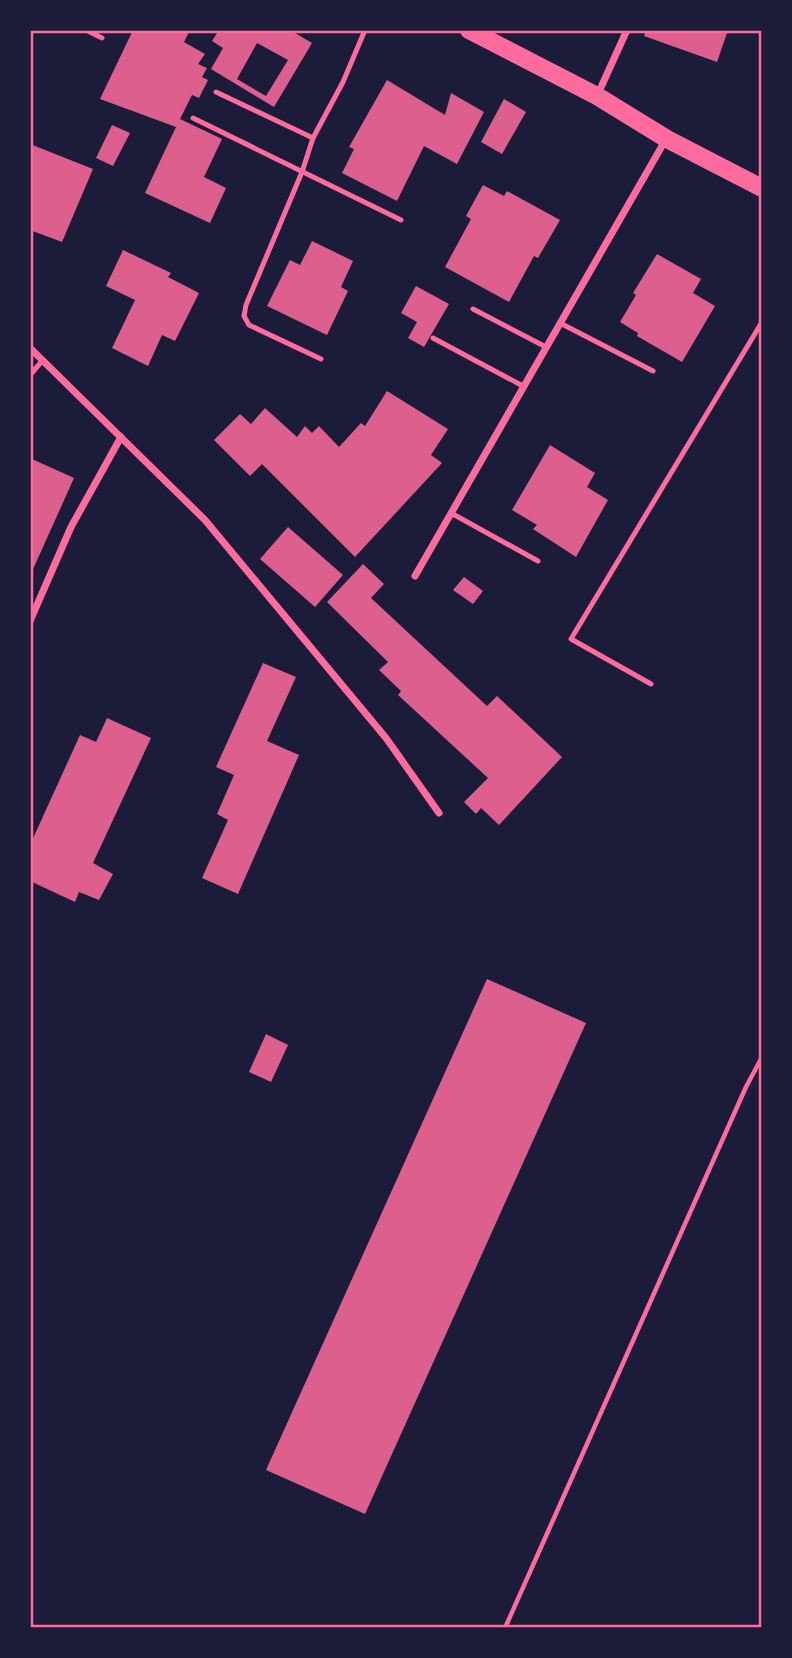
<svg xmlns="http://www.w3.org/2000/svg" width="792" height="1658" font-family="Inter,sans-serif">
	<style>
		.building { fill: #dd5f8e; fill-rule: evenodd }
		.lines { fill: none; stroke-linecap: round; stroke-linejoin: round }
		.path { stroke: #ff6b9d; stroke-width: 4.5 }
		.service { stroke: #ff6b9d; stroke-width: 5 }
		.minor { stroke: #ff6b9d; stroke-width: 7 }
		.primary { stroke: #ff6b9d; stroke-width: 18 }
		.neatline { fill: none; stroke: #ff6b9d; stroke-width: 2.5 }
	</style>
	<rect width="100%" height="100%" fill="#1b1b3a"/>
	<g class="building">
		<path d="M 133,30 L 190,30 L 184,42 L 205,54 L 198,64 L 207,68 L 202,77 L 208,80 L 199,98 L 192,95 L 180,119 L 222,139 L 204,177 L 226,188 L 210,223 L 145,193 L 176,127 L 100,99 Z"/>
		<path d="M 219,30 L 290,30 L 312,43 L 274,107 L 211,69 L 223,48 L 212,41 ZM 257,43 L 288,60 L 266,96 L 237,79 Z"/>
		<path d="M 646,30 L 728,30 L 717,62 L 644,36 Z"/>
		<path d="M 387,80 L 445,115 L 451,93 L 484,112 L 457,164 L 424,146 L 397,201 L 342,173 L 354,149 L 349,147 Z"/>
		<path d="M 504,99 L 526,112 L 502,154 L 481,142 Z"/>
		<path d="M 112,125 L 130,133 L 113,166 L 96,158 Z"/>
		<path d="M 30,144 L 93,169 L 62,242 L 30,230 Z"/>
		<path d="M 483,185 L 504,196 L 507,191 L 560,220 L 538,258 L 534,256 L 509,302 L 445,267 L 471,219 L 466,216 Z"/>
		<path d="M 312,241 L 353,261 L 341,287 L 348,291 L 327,335 L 267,306 L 290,260 L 300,265 Z"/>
		<path d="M 123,250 L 171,273 L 168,277 L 199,293 L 175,341 L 162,335 L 148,366 L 112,348 L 135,300 L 106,286 Z"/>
		<path d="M 657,254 L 701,279 L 693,293 L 715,306 L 682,362 L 637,336 L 638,333 L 620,322 L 636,295 L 633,293 Z"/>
		<path d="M 416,286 L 449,304 L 424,347 L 408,338 L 417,322 L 401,313 Z"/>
		<path d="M 387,391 L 448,429 L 431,455 L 442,463 L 355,557 L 262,464 L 250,476 L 214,440 L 240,414 L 251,424 L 265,408 L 297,437 L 305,426 L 312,433 L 319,426 L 339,447 L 361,423 L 365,426 Z"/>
		<path d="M 550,445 L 595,473 L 587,487 L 608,500 L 576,557 L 533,529 L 537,525 L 512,510 Z"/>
		<path d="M 32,459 L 74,478 L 30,576 L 30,464 Z"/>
		<path d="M 288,527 L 343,575 L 315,607 L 260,559 Z"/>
		<path d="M 363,564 L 384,584 L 371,598 L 487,706 L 497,696 L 562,757 L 499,825 L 481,808 L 476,814 L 464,802 L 488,778 L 398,695 L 401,691 L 379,670 L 388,662 L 327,602 Z"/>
		<path d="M 464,577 L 483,591 L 473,604 L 453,590 Z"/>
		<path d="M 263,663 L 296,677 L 267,741 L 299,755 L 238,894 L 202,878 L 228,820 L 217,814 L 234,775 L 216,767 Z"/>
		<path d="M 107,718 L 151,738 L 93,863 L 113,874 L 99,900 L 79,892 L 75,902 L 30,881 L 30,845 L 80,735 L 96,742 Z"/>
		<path d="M 487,979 L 586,1023 L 365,1514 L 266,1470 Z"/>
		<path d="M 266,1034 L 288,1045 L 271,1082 L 249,1072 Z"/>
	</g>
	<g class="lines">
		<path class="path" d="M 505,1628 L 746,1087 L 762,1057"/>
		<g class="service">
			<path d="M 86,30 L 102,38"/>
			<path d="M 216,92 L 313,138"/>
			<path d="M 193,118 L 401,220"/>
			<path d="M 473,309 L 546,347"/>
			<path d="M 560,323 L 653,371"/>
			<path d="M 433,338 L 523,386"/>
			<path d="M 321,359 L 249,325 L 244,316 L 246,305 L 302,172 L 313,138 L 343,82 L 365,30"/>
			<path d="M 30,375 L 43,360"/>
			<path d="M 451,513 L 538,561"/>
			<path d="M 651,684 L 571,639 L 762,322"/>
		</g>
		<g class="minor">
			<path d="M 597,96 L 627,30"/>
			<path d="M 30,348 L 205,520 L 386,738 L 439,813"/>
			<path d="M 415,576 L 666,139"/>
			<path d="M 30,621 L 71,527 L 121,437"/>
		</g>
		<path class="primary" d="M 469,30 L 597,96 L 667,139 L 762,188"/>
	</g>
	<rect width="792" height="1658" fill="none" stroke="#1b1b3a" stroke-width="63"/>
	<rect x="32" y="32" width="728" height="1594" class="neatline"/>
</svg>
